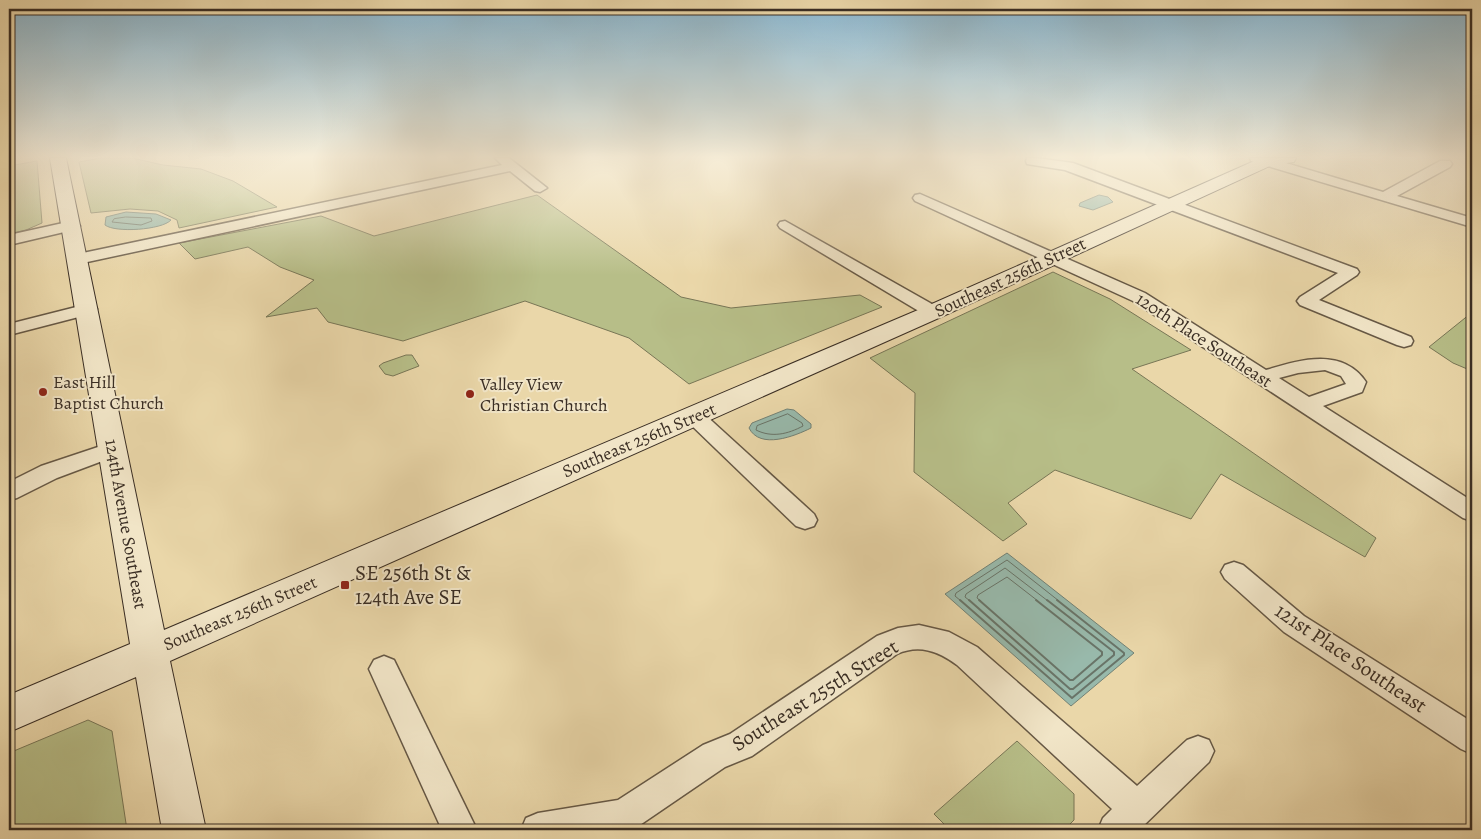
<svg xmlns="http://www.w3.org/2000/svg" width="1481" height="839" font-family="Alegreya,serif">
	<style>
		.green { fill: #b7be88; stroke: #787656 }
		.water { fill: #98b9ab; stroke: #728175 }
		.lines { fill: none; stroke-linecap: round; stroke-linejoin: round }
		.shore-far1 { stroke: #697468; stroke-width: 1 }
		.shore { stroke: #697468; stroke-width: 2 }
		.street-casing { stroke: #665845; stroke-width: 3 }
		.secondary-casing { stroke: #3a2e24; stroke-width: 2 }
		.street { fill: #f1e5c7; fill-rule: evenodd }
		.secondary { fill: #f1e5c7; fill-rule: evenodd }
		.poi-dot { fill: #8f2418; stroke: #f1e5c7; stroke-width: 2 }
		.labels { text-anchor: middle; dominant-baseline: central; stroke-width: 4; stroke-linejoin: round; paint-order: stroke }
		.street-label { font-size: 18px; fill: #3a2e24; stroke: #f1e5c7 }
		.poi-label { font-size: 18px; fill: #3a2e24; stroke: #f1e5c7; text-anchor: start }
		.near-poi-label { font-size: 21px; fill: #3a2e24; stroke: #f1e5c7; text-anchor: start }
		.near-street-label { font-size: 21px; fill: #3a2e24; stroke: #f1e5c7 }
	</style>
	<rect width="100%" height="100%" fill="#ead7a9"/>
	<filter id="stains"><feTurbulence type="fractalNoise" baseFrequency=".004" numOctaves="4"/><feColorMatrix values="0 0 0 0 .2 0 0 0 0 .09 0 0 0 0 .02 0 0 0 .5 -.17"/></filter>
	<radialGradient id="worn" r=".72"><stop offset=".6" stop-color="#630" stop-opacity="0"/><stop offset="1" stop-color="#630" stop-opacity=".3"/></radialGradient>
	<g class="green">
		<path d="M 101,158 L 132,158 L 163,165 L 201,169 L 233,181 L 277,207 L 179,228 L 177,220 L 158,211 L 130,209 L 91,213 L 79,162 Z"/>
		<path d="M 37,161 L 42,223 L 26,230 L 9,234 L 9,166 Z"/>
		<path d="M 537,195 L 681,297 L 731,308 L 860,295 L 882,307 L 689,384 L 629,338 L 525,301 L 403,341 L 328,322 L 317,308 L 266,317 L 314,280 L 280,267 L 248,247 L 195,259 L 179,243 L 321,216 L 374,236 Z"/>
		<path d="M 1053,272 L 1110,299 L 1191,350 L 1132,369 L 1376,538 L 1365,557 L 1221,474 L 1191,519 L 1055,470 L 1008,503 L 1027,524 L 1003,541 L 914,472 L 915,393 L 870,358 Z"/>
		<path d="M 1470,314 L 1472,315 L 1472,371 L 1453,363 L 1429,347 Z"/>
		<path d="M 406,355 L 412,355 L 419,366 L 393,376 L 385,374 L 379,366 L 383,363 Z"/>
		<path d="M 88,720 L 112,731 L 127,830 L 9,830 L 9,753 Z"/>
		<path d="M 1017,741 L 1074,794 L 1074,820 L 1064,830 L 950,830 L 934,814 Z"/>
	</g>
	<g class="water">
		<path d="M 1099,195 L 1108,197 L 1113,202 L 1093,210 L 1079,206 L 1080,203 Z"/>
		<path d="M 126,212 L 156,214 L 171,220 C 162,230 115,233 105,225 L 106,217 Z"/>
		<path d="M 787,409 L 794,410 L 811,424 L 811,428 C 795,436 760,450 749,428 L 752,423 Z"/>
		<path d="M 1007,553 L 1134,653 L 1071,706 L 945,594 Z"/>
	</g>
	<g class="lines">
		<g class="shore-far1">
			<path d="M 126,217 L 151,218 L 152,221 L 141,225 L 112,222 L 114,219 Z"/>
			<path d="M 788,414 L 802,423 L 803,426 C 788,434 772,438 756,430 L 757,426 Z"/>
			<path d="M 961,601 L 955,596 L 956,593 L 1007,560 L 1059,601"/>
			<path d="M 970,601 L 965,597 L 966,594 L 1005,568 L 1048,601"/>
			<path d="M 981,601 L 977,598 L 978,595 L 1007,577 L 1038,601"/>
		</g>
		<g class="shore">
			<path d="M 960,600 L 1072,698 L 1124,655 L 1124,653 L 1057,600"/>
			<path d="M 969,600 L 1070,689 L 1073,689 L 1114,655 L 1114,652 L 1047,600"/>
			<path d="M 979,600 L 1070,680 L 1073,680 L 1102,655 L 1102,652 L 1036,600"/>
		</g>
		<defs>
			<g id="street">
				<path d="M 495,158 L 509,158 L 547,188 L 540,192 L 535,191 L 510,171 L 78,264 L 72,262 L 70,259 L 72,256 L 78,254 L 502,165 Z"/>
				<path d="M 1027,158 L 1036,158 L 1073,163 L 1357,269 L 1359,272 L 1357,275 L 1319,300 L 1411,337 L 1413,341 L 1411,345 L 1404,347 L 1397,345 L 1300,305 L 1297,301 L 1300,297 L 1338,273 L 1065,170 L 1027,164 L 1026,161 Z"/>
				<path d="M 1250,158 L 1269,158 L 1383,192 L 1440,161 L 1450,161 L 1452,164 L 1450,167 L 1397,196 L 1472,218 L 1472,227 L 1251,161 Z"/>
				<path d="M 920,194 L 1145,293 L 1266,370 C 1300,360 1342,347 1366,382 L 1362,392 L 1323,406 L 1472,501 L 1472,521 L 1463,518 L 1133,301 L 915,201 L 913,198 L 915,195 ZM 1325,370 L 1341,376 L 1346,384 L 1309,397 L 1279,378 L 1298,373 Z"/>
				<path d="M 72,221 L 77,223 L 80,226 L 77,229 L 9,245 L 9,235 Z"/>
				<path d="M 785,221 L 939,308 L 942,312 L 939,316 L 933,317 L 927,316 L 780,228 L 778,225 L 780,222 Z"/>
				<path d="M 88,304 L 94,305 L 97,309 L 94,313 L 9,335 L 9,324 Z"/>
				<path d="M 695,410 L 702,412 L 814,514 L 817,520 L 814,526 L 805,529 L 796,526 L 688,422 L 684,417 L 688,412 Z"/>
				<path d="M 113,442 L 121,444 L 124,449 L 121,454 L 57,478 L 17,498 L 9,500 L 9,482 L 41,466 Z"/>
				<path d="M 1234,562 L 1243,565 L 1304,616 L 1472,722 L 1472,754 L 1461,749 L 1284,632 L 1225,579 L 1221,572 L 1225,565 Z"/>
				<path d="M 919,625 L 949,632 L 977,647 L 1137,786 L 1187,740 L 1198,736 L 1209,740 L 1214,751 L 1209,762 L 1139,830 L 1098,830 L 1103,818 L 1112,809 L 957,665 C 938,651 919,644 897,654 L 752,756 L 725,767 L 637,827 L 629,830 L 521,830 L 526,818 L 538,813 L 618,800 L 703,745 L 730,734 L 877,636 L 898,628 Z"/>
				<path d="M 384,656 L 394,660 L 477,830 L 442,830 L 369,669 L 374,660 Z"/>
			</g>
			<path id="secondary" d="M 50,158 L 66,158 L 164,630 L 925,307 L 1261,158 L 1296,158 L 1294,162 L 1272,165 L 941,317 L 170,661 L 206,830 L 162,830 L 136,677 L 9,732 L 9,695 L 130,644 Z"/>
		</defs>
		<use href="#street" class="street-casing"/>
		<use href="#secondary" class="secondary-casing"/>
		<use href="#street" class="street"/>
		<use href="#secondary" class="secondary"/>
	</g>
	<linearGradient id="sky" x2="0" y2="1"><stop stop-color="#88b6d0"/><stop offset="0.57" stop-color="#f6edd8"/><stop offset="1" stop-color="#f6edd8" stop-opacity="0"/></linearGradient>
	<rect width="1481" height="275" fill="url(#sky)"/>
	<g class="poi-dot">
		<circle cx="43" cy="392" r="5"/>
		<circle cx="470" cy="394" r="5"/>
		<rect x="340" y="580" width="10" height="10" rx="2.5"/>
	</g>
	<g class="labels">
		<g class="street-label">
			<text transform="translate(1010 277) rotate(-25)">Southeast 256th Street</text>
			<text transform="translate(1204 340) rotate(33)">120th Place Southeast</text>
			<text transform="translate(639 440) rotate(-23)">Southeast 256th Street</text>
			<text transform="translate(126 524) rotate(80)">124th Avenue Southeast</text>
			<text transform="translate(240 613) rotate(-23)">Southeast 256th Street</text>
		</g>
		<g class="poi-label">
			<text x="53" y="382">East Hill<tspan x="53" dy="21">Baptist Church</tspan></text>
			<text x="480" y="384">Valley View<tspan x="480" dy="21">Christian Church</tspan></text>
		</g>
		<g class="near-poi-label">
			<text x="355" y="573">SE 256th St &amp;<tspan x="355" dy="24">124th Ave SE</tspan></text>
		</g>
		<g class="near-street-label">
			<text transform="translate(1351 658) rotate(34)">121st Place Southeast</text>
			<text transform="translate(815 695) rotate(-32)">Southeast 255th Street</text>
		</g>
	</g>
	<rect width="1481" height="839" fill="none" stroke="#ead7a9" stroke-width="30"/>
	<rect x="10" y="10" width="1461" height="819" fill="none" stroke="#3a2e24" stroke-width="2.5"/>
	<rect x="15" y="15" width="1451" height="809" fill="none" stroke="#3a2e24"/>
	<rect width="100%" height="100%" filter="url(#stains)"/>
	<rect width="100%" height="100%" fill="url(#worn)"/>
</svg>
